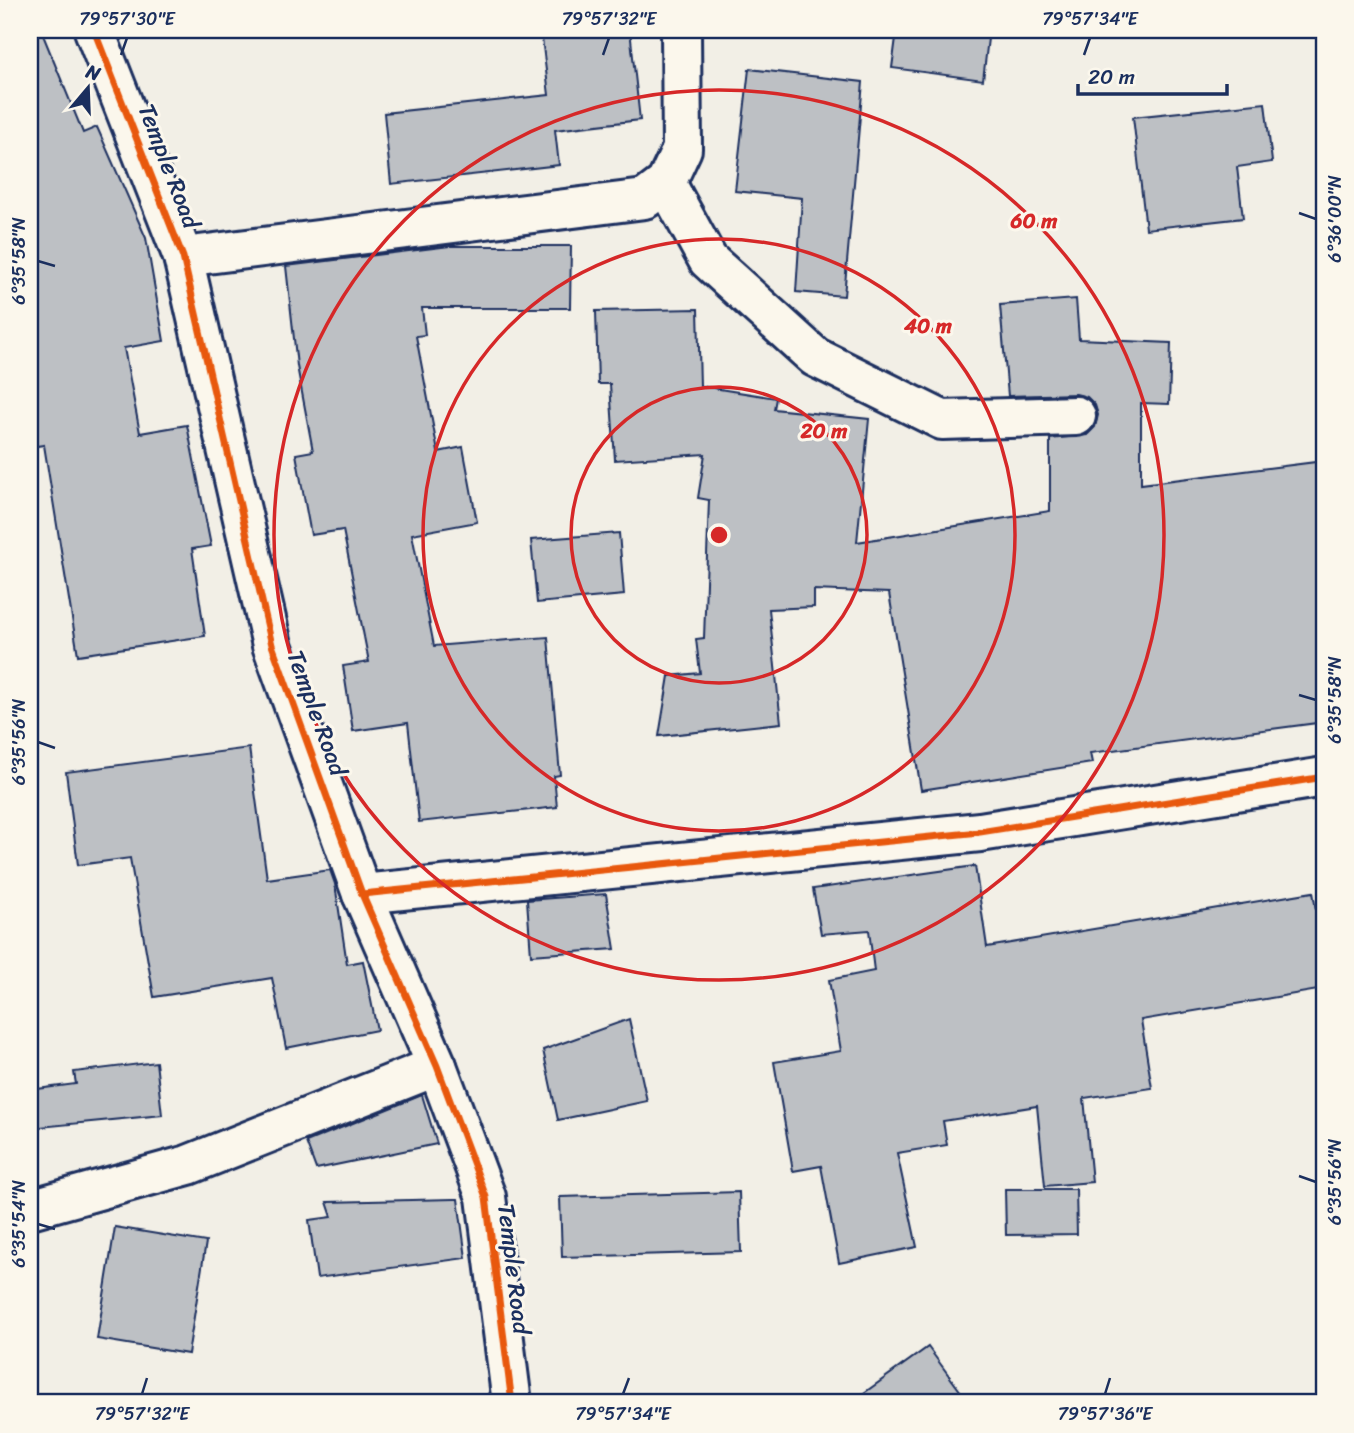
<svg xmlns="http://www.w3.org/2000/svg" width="1354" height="1433" font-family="Sriracha,sans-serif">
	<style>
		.building { fill: #bdc0c4; stroke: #1b2f5e; stroke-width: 2 }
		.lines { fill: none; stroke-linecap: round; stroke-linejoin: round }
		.minor-casing { stroke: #1b2f5e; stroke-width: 44 }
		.minor { stroke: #fbf7ec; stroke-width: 38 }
		.cycleway-casing { stroke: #fbf7ec; stroke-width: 11 }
		.cycleway { stroke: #e8590c; stroke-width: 7 }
		.ticks { fill: none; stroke: #1b2f5e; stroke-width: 2.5 }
		.ring { fill: none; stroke: #d62828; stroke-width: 3.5 }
		.labels { text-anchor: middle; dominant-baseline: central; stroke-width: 6; stroke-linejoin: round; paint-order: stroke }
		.street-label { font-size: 24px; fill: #1b2f5e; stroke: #fbf7ec }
		.centre { fill: #d62828; stroke: #fbf7ec; stroke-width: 3.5 }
		.ring-label { font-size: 21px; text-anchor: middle; font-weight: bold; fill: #d62828; stroke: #fbf7ec; stroke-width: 6; stroke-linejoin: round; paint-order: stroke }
		.neatline { fill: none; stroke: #1b2f5e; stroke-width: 2.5 }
		.ticks-label { font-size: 18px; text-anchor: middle; fill: #1b2f5e }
	</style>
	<rect width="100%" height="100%" fill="#f2efe6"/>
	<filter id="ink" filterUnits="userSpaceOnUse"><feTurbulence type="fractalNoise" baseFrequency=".0143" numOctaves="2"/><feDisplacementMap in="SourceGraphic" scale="14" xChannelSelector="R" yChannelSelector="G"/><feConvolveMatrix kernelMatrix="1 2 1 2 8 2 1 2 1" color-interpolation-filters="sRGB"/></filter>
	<g filter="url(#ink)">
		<g class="building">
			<path d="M 30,30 L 41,30 L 83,133 L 97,127 L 146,238 L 164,341 L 124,348 L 140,433 L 187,425 L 211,546 L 192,549 L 205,636 L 78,655 L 44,445 L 30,447 Z"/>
			<path d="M 541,30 L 630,30 L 640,120 L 555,130 L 559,165 L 391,184 L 384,113 L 549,95 Z"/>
			<path d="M 897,30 L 989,30 L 983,80 L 892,68 Z"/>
			<path d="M 749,69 L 863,82 L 844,296 L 796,292 L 802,198 L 735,191 Z"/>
			<path d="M 1265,103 L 1272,162 L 1237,167 L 1243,218 L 1146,229 L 1133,117 Z"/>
			<path d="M 450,246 L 571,246 L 570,308 L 422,308 L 425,335 L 416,336 L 438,452 L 463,447 L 477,522 L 412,534 L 434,646 L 548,637 L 560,775 L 554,776 L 557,807 L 419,822 L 408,723 L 353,731 L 343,666 L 369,662 L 343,530 L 311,535 L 296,454 L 313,451 L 297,366 L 286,266 Z"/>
			<path d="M 1076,299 L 1079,339 L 1171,343 L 1169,404 L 1141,403 L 1141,484 L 1324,461 L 1324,722 L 1090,753 L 1092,763 L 921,790 L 889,593 L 814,590 L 814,607 L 769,609 L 781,723 L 659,736 L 669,676 L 700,673 L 696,639 L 704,638 L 709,500 L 698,498 L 705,454 L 615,460 L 610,384 L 598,384 L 596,311 L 698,309 L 700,386 L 776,398 L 774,409 L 869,419 L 857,542 L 1050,511 L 1050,439 L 1087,435 L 1095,427 L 1098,415 L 1095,405 L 1087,397 L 1076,394 L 1008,396 L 1000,305 Z"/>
			<path d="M 619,533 L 624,595 L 537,603 L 531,540 Z"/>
			<path d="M 249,748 L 267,879 L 330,870 L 335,884 L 347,964 L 363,961 L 377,1030 L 286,1048 L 272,978 L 154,997 L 130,858 L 78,865 L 66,772 Z"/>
			<path d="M 975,866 L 987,947 L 1313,892 L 1324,957 L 1324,989 L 1141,1020 L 1152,1088 L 1084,1098 L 1092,1182 L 1045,1186 L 1037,1106 L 943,1121 L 947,1145 L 897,1153 L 917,1247 L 839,1263 L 821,1166 L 793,1171 L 774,1062 L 841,1051 L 829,980 L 874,971 L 869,930 L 821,934 L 813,889 Z"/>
			<path d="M 606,894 L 615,949 L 531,955 L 527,900 Z"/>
			<path d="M 629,1019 L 647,1101 L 558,1120 L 543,1050 Z"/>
			<path d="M 156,1062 L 162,1115 L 30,1128 L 30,1090 L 76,1084 L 74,1072 Z"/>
			<path d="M 422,1095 L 437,1144 L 316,1169 L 306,1142 Z"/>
			<path d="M 1005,1189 L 1076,1189 L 1077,1234 L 1006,1235 Z"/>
			<path d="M 739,1192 L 741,1252 L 562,1257 L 560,1197 Z"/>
			<path d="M 454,1199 L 458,1199 L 466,1258 L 317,1278 L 309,1220 L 332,1217 L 327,1202 Z"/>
			<path d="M 115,1227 L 206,1242 L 188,1354 L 97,1339 Z"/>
			<path d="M 928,1347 L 969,1403 L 850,1403 Z"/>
		</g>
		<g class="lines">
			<defs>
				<g id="minor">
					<path d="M 94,30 L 183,257 L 272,645 L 362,894 L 437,1066 L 486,1197 L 512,1403"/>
					<path d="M 666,183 L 708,260 L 815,357 L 942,420 L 1076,416"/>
					<path d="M 183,257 L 645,199 L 666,183 L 682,149 L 681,30"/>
					<path d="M 362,894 L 980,832 L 1324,777"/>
					<path d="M 30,1209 L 188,1165 L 437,1066"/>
				</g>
			</defs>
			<use href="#minor" class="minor-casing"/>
			<use href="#minor" class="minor"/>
			<defs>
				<g id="cycleway">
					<path d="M 94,30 L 183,257 L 272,645 L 362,894 L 437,1066 L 486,1197 L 512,1403"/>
					<path d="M 362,894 L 980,832 L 1324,777"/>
				</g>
			</defs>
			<use href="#cycleway" class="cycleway-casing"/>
			<use href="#cycleway" class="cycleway"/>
		</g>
	</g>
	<path class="ticks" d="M 121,55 L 127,38M 603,55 L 609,38M 1084,55 L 1090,38M 1299,213 L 1316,219M 38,261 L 55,266M 1299,695 L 1316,700M 38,742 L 55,748M 1299,1176 L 1316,1182M 38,1224 L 55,1229M 142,1394 L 147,1378M 623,1394 L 629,1378M 1105,1394 L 1110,1378"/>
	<g class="ring">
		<circle cx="719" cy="535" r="148"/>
		<circle cx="719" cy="535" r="296"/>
		<circle cx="719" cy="535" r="445"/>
	</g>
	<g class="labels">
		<g class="street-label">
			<text transform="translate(169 166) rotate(69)">Temple Road</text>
			<text transform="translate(317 713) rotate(70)">Temple Road</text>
			<text transform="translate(514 1269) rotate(83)">Temple Road</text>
		</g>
	</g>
	<circle cx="719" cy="535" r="10" class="centre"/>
	<g class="ring-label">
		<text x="1034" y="228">60 m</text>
		<text x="928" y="333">40 m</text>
		<text x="824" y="438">20 m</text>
	</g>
	<rect width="1354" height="1433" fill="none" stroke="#fbf7ec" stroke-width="77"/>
	<g transform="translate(88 88) rotate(19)" stroke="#fbf7ec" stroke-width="5" paint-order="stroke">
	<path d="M0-5L12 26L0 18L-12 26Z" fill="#1b2f5e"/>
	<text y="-10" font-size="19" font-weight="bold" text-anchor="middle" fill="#1b2f5e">N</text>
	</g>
	<path d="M1078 84v10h149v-10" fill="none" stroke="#1b2f5e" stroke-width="3.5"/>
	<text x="1088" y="84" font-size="21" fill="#1b2f5e" stroke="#fbf7ec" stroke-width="5" paint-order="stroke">20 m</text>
	<rect x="38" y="38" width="1278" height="1356" class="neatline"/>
	<g class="ticks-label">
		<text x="127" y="25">79°57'30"E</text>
		<text x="609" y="25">79°57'32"E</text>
		<text x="1090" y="25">79°57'34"E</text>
		<text transform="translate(1335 219) rotate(-90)" y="6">6°36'00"N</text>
		<text transform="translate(19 261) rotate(-90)" y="6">6°35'58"N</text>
		<text transform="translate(1335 700) rotate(-90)" y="6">6°35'58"N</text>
		<text transform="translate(19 742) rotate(-90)" y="6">6°35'56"N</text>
		<text transform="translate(1335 1182) rotate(-90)" y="6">6°35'56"N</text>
		<text transform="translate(19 1224) rotate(-90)" y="6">6°35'54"N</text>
		<text x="142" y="1420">79°57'32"E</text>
		<text x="623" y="1420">79°57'34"E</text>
		<text x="1105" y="1420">79°57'36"E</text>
	</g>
</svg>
